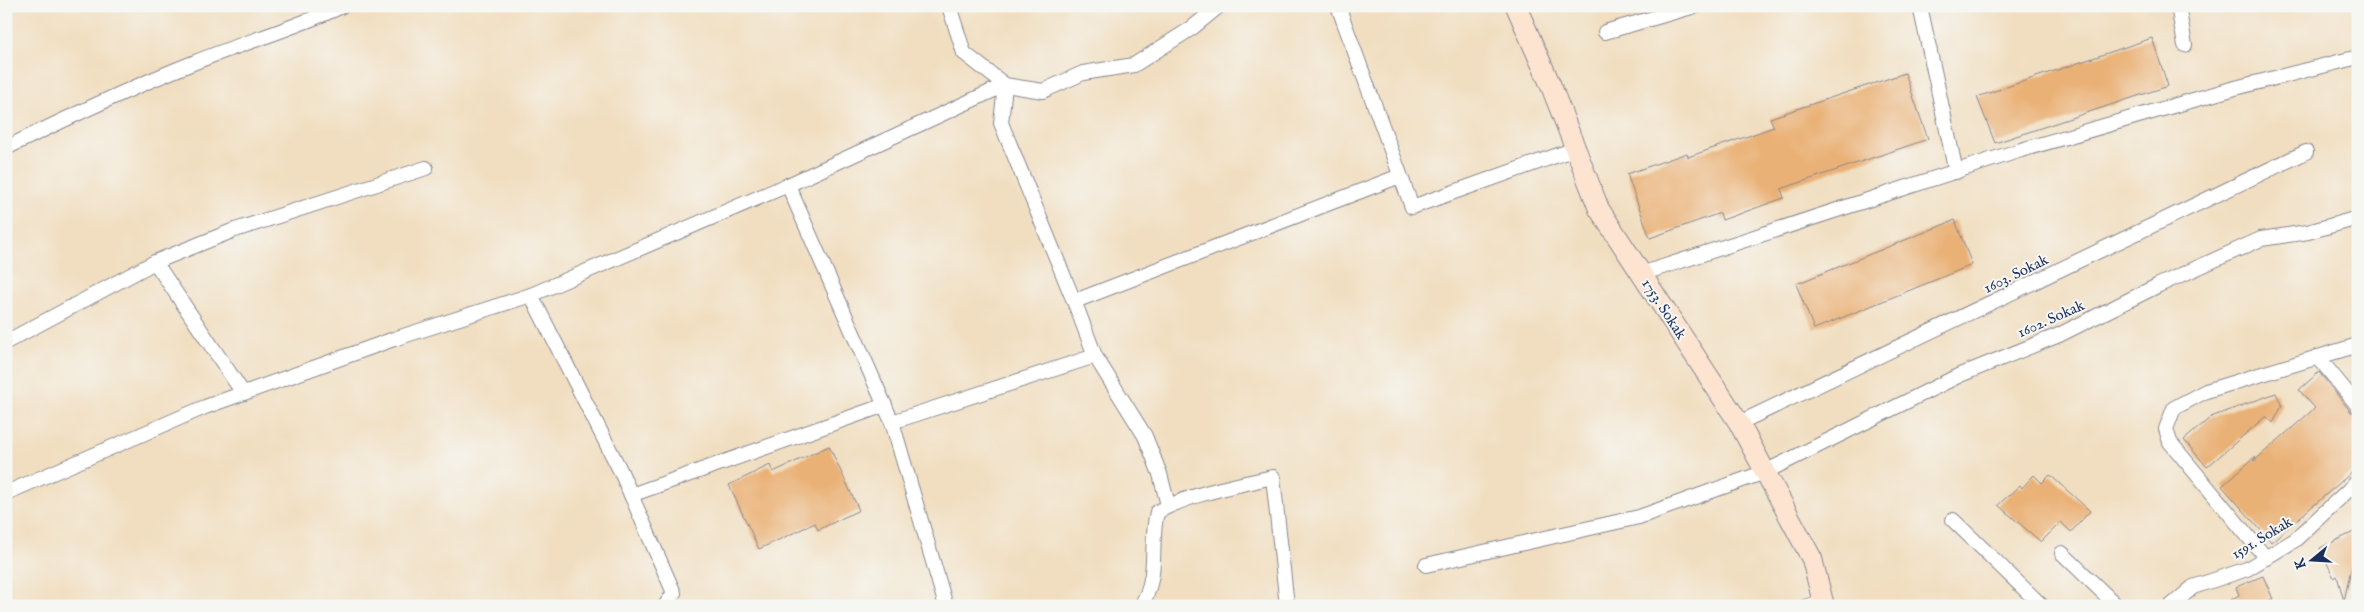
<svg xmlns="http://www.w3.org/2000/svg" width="2364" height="612" font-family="'IM FELL English',serif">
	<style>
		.building { fill: #eab176 }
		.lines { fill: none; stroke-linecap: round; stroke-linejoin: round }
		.street-casing { stroke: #86868f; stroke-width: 16 }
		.secondary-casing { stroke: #86868f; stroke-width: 22 }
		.street { stroke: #fff; stroke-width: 14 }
		.secondary { stroke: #fde4d1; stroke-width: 20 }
		.labels { text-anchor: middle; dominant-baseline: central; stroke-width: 4; stroke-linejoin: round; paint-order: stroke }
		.street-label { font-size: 15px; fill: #1b2f5e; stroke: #f6f6f2 }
	</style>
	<rect width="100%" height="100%" fill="#f6f6f2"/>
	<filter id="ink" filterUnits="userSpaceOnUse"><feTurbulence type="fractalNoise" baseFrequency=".02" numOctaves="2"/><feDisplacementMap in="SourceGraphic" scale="10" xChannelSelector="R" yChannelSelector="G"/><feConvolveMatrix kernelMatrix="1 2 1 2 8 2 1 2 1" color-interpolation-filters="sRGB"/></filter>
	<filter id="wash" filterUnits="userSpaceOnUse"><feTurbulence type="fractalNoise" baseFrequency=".0096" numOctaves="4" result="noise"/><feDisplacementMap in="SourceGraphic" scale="20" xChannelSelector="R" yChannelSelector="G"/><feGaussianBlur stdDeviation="1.12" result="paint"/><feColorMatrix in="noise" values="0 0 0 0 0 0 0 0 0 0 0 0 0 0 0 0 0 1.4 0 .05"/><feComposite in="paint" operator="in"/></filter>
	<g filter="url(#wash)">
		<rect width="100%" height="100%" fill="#f1dec0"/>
		<g id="blocks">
			<g class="building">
				<path d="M 2152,38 L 2168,86 L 1995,143 L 1977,97 Z"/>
				<path d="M 1905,73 L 1928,139 L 1781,189 L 1784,198 L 1722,220 L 1720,213 L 1650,238 L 1627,174 L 1687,153 L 1688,157 L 1774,127 L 1770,118 Z"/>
				<path d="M 1955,220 L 1972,265 L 1814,329 L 1796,284 Z"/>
				<path d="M 2319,372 L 2351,412 L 2358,415 L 2358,467 L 2271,542 L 2222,486 L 2256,456 L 2254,461 L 2315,408 L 2299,390 Z"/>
				<path d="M 2276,393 L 2282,406 L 2273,423 L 2266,416 L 2207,467 L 2184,440 L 2211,417 Z"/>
				<path d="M 829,446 L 859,510 L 818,530 L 815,523 L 759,549 L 729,485 L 770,465 L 773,472 Z"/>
				<path d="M 2034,475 L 2042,483 L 2050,475 L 2090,511 L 2071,532 L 2061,522 L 2041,542 L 1998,505 L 2020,485 L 2022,488 Z"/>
				<path d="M 2358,530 L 2358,537 L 2344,601 L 2337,576 L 2334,578 L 2320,548 Z"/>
				<path d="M 2263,576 L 2273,599 L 2257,606 L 2220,606 L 2239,595 L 2236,587 Z"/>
			</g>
		</g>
	</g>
	<g filter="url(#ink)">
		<use href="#blocks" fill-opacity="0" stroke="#86868f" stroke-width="1"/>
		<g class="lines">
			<defs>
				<g id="street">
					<path d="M 949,6 L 964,53 L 1005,85 L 1043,91 L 1083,73 L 1134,65 L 1192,28 L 1219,6"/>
					<path d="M 1338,6 L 1412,207 L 1575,149"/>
					<path d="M 1920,6 L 1956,172"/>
					<path d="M 2178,6 L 2185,45"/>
					<path d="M 1605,32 L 1695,6"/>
					<path d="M 1005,85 L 1001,123 L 1078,311 L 1095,356 L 1145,436 L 1160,474 L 1168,505"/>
					<path d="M 6,148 C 67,118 129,88 193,63 C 242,43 293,29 342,6"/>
					<path d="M 788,185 L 892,422 L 946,606"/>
					<path d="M 155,262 L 243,393"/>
					<path d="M 1641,274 L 2021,150 L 2235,88 L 2358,57"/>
					<path d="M 531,295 L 621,472 L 674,593 L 665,606"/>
					<path d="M 1075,301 L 1400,176"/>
					<path d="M 6,342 L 155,262 L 232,231 L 426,168"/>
					<path d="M 2318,357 L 2358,406"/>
					<path d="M 892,422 L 1095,356"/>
					<path d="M 1739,423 L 2306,152"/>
					<path d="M 6,493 L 205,407 L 394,339 L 531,295 L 788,185 L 1005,85"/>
					<path d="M 631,495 L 885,405"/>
					<path d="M 1953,520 L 2042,606"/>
					<path d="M 2062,553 L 2117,606"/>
					<path d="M 2266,558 L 2170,442 L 2166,429 L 2174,408 L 2206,391 L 2358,345"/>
					<path d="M 1426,565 L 1639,517 L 1765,472 L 1960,375 L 2059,335 L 2159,285 L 2261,239 L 2308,232 L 2358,218"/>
					<path d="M 1141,606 C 1160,574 1149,545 1157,512 C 1192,493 1234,486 1273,477 L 1287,606"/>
					<path d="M 1807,606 L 1823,603"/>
					<path d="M 2171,606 L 2193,587 L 2247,569 L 2295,540 L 2358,481"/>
				</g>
				<path id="secondary" d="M 1516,6 L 1551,86 L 1599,209 L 1739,423 L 1812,559 L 1824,606"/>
			</defs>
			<use href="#street" class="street-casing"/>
			<use href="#secondary" class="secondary-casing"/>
			<use href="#street" class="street"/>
			<use href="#secondary" class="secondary"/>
		</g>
	</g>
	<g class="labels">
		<g class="street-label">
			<text transform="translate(2016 274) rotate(-26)">1603. Sokak</text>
			<text transform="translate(1664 309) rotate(57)">1753. Sokak</text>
			<text transform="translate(2051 319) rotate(-24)">1602. Sokak</text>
			<text transform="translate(2262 538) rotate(-31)">1591. Sokak</text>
		</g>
	</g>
	<rect width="2364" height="612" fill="none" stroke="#f6f6f2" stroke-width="25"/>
	<g transform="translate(2312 560) rotate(252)" stroke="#f6f6f2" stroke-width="4" paint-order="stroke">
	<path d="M0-4L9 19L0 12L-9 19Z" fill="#1b2f5e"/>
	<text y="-8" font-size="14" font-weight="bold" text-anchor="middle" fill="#1b2f5e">K</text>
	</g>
</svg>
